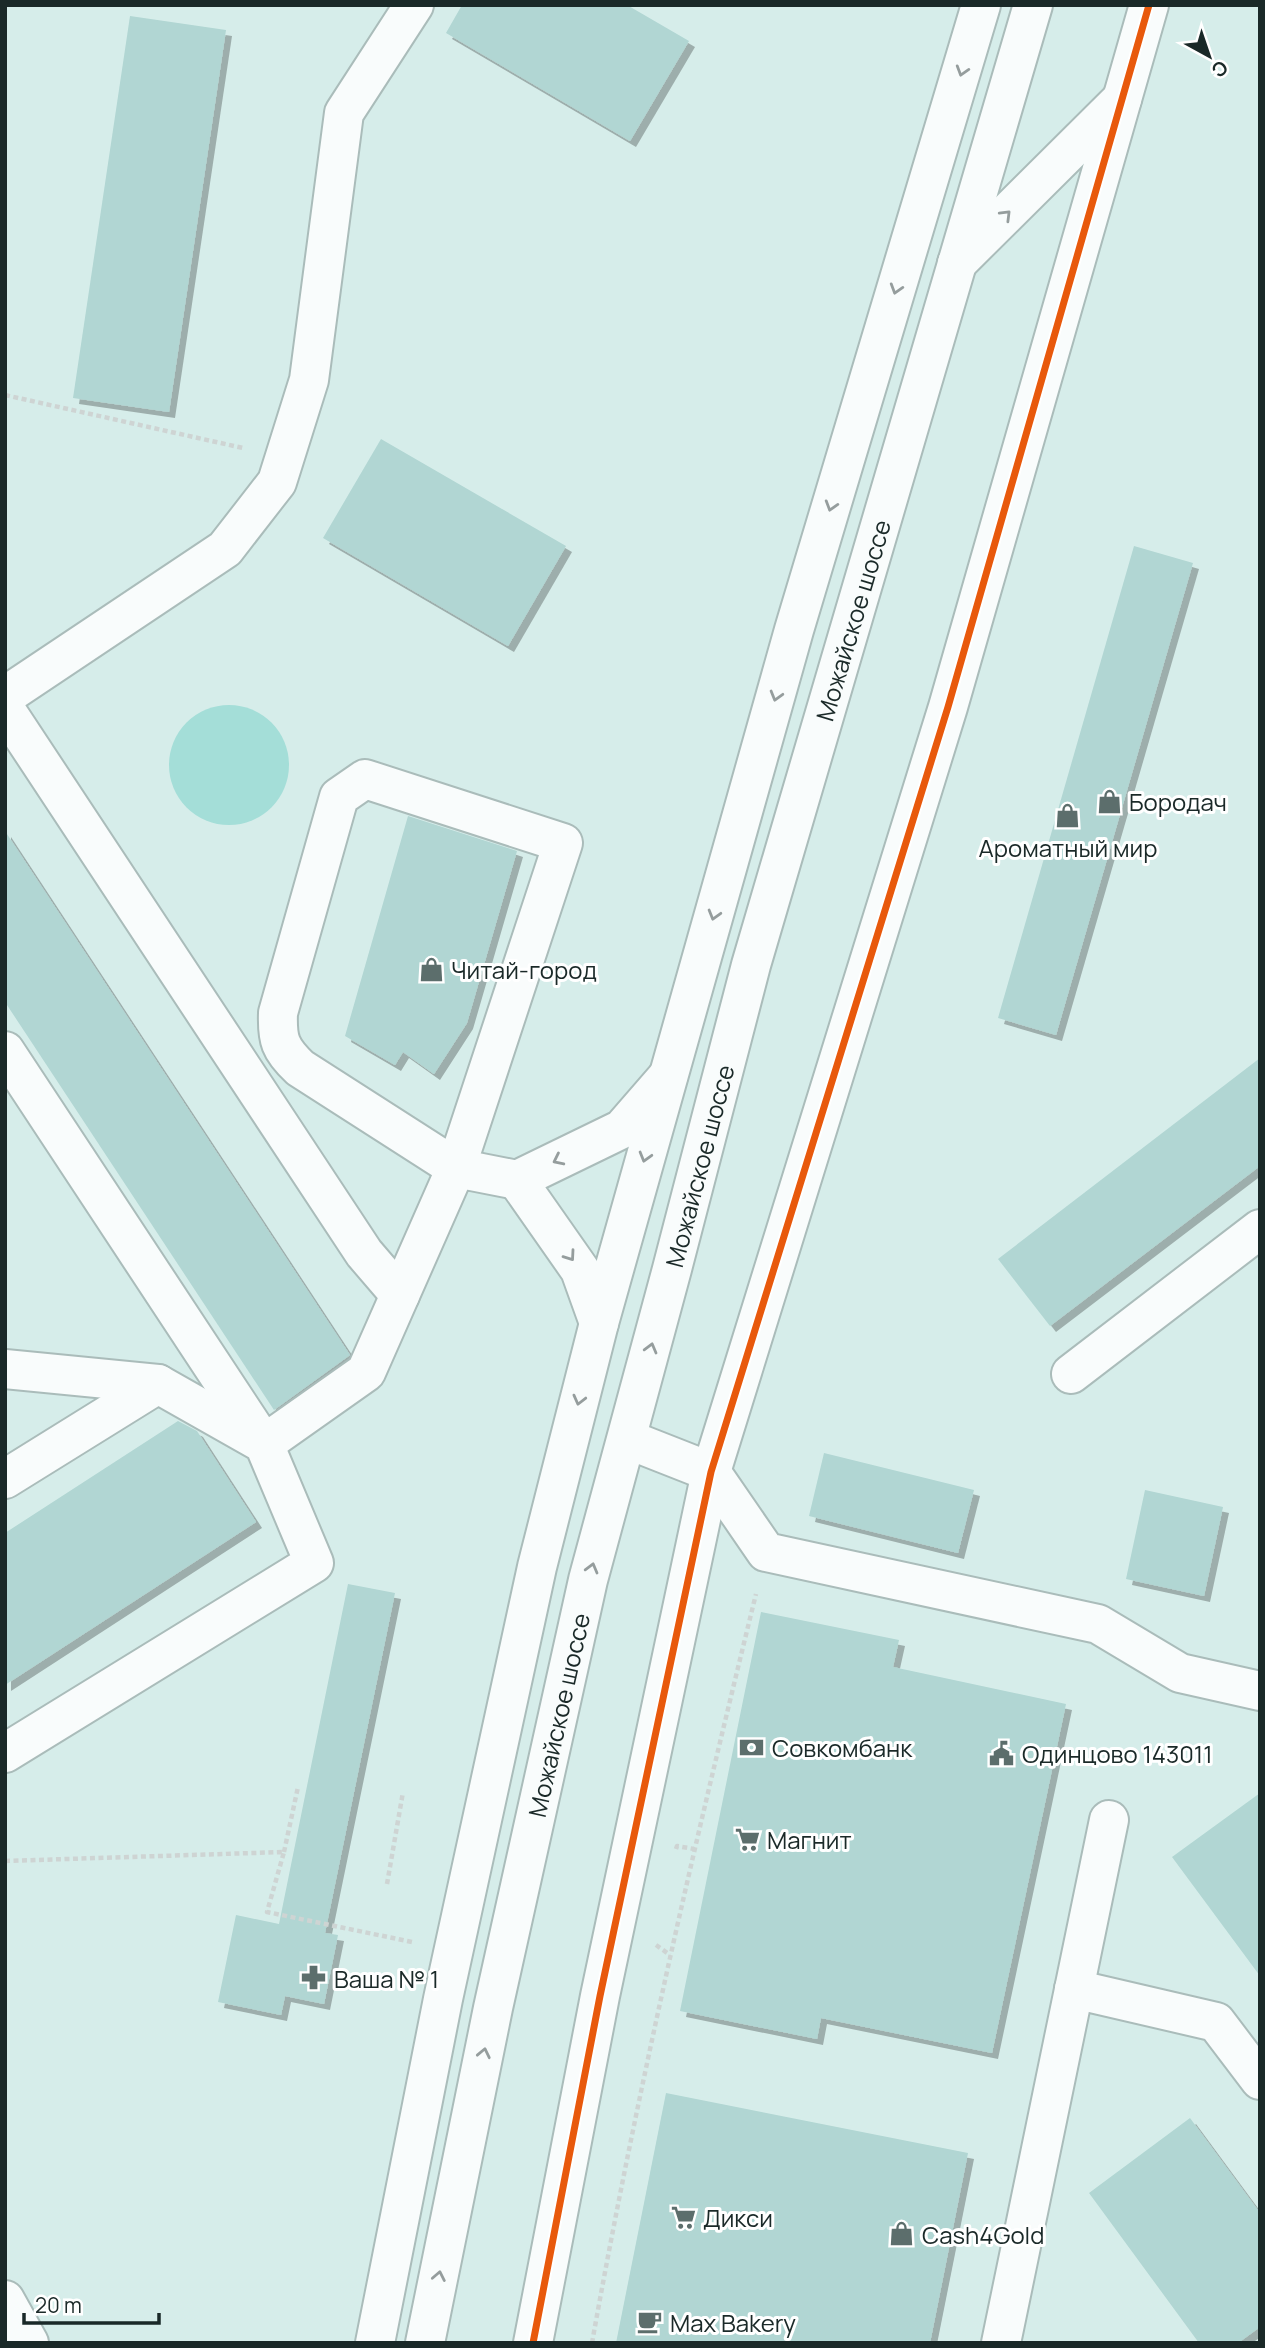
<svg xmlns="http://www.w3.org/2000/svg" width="1265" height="2348" font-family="Manrope,sans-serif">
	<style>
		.green { fill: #a4ded8 }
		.building { fill: #b1d6d3; filter: url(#shadow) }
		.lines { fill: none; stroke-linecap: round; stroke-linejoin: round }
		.minor-casing { stroke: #aabcba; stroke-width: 42 }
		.major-casing { stroke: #aabcba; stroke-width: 42 }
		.path { stroke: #ced4d3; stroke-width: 4.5; stroke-dasharray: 5 3.5; stroke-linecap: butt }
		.minor { stroke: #f9fcfc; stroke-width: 38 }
		.major { stroke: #f9fcfc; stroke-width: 38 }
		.cycleway-casing { stroke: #fff; stroke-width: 11 }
		.cycleway { stroke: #e8590c; stroke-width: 7 }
		.oneway { stroke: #959d9d }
		.labels { text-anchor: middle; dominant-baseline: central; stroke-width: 6; stroke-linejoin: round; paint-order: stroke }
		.street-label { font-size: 24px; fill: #1a2928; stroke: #fff }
		.poi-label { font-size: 24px; fill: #1a2928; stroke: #fff; text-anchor: start }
	</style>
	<defs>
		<filter id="shadow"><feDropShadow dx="6" dy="6" stdDeviation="0" flood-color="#0004"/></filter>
	</defs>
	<rect width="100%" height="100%" fill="#d6edea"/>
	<circle class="green" cx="229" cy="765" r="60"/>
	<g class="building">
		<path d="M 462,5 L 627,5 L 689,41 L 630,141 L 446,33 Z"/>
		<path d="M 130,16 L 226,30 L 169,412 L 73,398 Z"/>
		<path d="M 381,439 L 566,546 L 508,646 L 323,538 Z"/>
		<path d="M 1134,546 L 1193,563 L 1056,1035 L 998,1018 Z"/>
		<path d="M 408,816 L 517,851 L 467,1023 L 434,1074 L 403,1052 L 395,1065 L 345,1036 Z"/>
		<path d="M 5,831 L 350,1355 L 274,1410 L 5,1002 Z"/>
		<path d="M 1260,1058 L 1260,1166 L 1050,1326 L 998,1259 Z"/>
		<path d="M 178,1421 L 197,1431 L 256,1522 L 5,1685 L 5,1533 Z"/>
		<path d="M 824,1453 L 974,1490 L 958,1553 L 809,1516 Z"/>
		<path d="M 1145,1490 L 1223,1507 L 1204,1596 L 1126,1579 Z"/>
		<path d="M 348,1584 L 395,1593 L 325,1933 L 338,1935 L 324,2004 L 285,1996 L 281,2015 L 218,2002 L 236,1915 L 279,1924 Z"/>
		<path d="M 761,1612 L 899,1640 L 893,1667 L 1066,1704 L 992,2053 L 821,2018 L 817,2039 L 680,2011 Z"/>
		<path d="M 1260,1793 L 1260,1976 L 1172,1857 Z"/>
		<path d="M 666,2093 L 968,2153 L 930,2343 L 616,2343 Z"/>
		<path d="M 1190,2118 L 1260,2213 L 1260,2327 L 1238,2343 L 1199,2343 L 1089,2193 Z"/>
	</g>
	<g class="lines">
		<defs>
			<g id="minor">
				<path d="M 957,263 L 1122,99"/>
				<path d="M 5,696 L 225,549 L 277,482 L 309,380 L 344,113 L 414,5"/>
				<path d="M 5,709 L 364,1253 L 400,1295"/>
				<path d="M 365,779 L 563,843 L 456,1168 L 300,1068 C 280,1049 277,1040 278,1013 L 339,797 Z"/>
				<path d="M 5,1051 L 264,1444 L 366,1372 L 456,1168 L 517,1180 L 622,1129 L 668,1076"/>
				<path d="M 517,1180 L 580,1270 L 599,1323"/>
				<path d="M 5,1369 L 158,1384 L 264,1444 L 314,1563 L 5,1753"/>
				<path d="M 1071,1374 L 1260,1229"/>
				<path d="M 627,1439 L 711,1472 L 766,1552 L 1098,1624 L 1180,1673 L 1260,1691"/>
				<path d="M 5,1479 L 158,1384"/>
				<path d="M 1074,1989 L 1216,2022 L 1260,2080"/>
				<path d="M 5,2300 L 29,2343"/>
				<path d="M 533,2343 L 600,1996 L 711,1472 L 948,707 L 1149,5"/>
				<path d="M 1001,2343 L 1109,1820"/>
			</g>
			<g id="major">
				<path d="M 375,2343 L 443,1999 L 537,1567 L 599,1323 L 794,630 L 981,5"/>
				<path id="s1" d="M 425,2343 L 493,2008 L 588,1580 L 672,1269 L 751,965 L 1033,5"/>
			</g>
		</defs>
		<use href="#minor" class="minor-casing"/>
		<use href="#major" class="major-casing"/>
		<g class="path">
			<path d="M 5,395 L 243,448"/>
			<path d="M 676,1849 L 677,1846 L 694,1849"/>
			<path d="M 284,1852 L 298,1787"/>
			<path d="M 5,1861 L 284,1852 L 267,1912 L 412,1942"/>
			<path d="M 387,1884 L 403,1792"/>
			<path d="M 656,1945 L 670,1955"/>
			<path d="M 592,2343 C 637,2091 695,1842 756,1594"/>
		</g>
		<use href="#minor" class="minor"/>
		<use href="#major" class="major"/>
		<defs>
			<path id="cycleway" d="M 533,2343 L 600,1996 L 711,1472 L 948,707 L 1149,5"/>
		</defs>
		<use href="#cycleway" class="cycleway-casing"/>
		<use href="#cycleway" class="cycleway"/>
	</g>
	<defs><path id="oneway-chevron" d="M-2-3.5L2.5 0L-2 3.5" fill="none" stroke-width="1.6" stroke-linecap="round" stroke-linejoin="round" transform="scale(1.75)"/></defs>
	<g class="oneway">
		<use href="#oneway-chevron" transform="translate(962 71) rotate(107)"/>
		<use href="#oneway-chevron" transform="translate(1006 215) rotate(-45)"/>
		<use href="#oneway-chevron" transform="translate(896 289) rotate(107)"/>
		<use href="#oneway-chevron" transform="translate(831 506) rotate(107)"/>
		<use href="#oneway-chevron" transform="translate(776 696) rotate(106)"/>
		<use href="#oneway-chevron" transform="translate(714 915) rotate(106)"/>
		<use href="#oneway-chevron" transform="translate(645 1157) rotate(106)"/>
		<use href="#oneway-chevron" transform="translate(558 1160) rotate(154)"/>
		<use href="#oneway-chevron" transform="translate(570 1256) rotate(55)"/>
		<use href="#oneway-chevron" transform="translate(651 1348) rotate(-75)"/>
		<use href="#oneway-chevron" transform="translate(579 1400) rotate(104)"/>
		<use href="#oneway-chevron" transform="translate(592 1568) rotate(-75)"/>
		<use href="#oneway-chevron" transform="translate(484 2053) rotate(-78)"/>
		<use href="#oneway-chevron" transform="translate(439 2276) rotate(-79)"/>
	</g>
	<defs>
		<symbol id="shop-bare" viewBox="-9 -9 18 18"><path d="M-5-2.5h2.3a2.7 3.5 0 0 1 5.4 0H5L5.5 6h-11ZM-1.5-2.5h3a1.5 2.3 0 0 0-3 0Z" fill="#5c6e6c" stroke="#fff" stroke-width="2.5" paint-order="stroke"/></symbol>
		<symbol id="bank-bare" viewBox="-9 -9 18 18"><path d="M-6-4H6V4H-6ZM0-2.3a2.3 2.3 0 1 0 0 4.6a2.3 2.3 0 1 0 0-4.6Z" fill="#5c6e6c" stroke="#fff" stroke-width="2.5" paint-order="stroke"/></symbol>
		<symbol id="civic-bare" viewBox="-9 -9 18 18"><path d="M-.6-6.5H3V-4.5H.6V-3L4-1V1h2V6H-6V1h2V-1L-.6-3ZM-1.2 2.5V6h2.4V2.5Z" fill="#5c6e6c" stroke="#fff" stroke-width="2.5" paint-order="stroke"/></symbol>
		<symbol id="supermarket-bare" viewBox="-9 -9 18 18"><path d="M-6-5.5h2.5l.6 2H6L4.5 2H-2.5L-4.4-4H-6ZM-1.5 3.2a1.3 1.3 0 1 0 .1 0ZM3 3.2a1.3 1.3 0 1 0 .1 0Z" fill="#5c6e6c" stroke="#fff" stroke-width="2.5" paint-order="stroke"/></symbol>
		<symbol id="pharmacy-bare" viewBox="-9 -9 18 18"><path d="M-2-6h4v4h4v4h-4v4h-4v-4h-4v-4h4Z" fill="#5c6e6c" stroke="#fff" stroke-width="2.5" paint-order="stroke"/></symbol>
		<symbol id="cafe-bare" viewBox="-9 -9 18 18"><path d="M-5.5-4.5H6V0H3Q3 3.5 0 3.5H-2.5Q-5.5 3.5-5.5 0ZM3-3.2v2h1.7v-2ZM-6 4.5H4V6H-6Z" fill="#5c6e6c" stroke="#fff" stroke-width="2.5" paint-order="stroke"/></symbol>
	</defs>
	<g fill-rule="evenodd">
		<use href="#shop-bare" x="1092" y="784" width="35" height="35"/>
		<use href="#shop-bare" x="1050" y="798" width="35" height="35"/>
		<use href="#shop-bare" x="414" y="952" width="35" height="35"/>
		<use href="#bank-bare" x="734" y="1730" width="35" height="35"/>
		<use href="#civic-bare" x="984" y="1736" width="35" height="35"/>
		<use href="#supermarket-bare" x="730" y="1822" width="35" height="35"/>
		<use href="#pharmacy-bare" x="296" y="1960" width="35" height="35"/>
		<use href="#supermarket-bare" x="666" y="2200" width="35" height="35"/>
		<use href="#shop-bare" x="884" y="2216" width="35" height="35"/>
		<use href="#cafe-bare" x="632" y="2304" width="35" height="35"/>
	</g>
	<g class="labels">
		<g class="street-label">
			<text stroke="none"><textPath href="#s1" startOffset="1776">Можайское шоссе</textPath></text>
			<text stroke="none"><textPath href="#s1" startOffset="1209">Можайское шоссе</textPath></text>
			<text stroke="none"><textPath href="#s1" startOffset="642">Можайское шоссе</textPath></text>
		</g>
		<g class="poi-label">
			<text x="1129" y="801">Бородач</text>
			<text x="1068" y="847" text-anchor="middle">Ароматный мир</text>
			<text x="451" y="969">Читай-город</text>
			<text x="772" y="1747">Совкомбанк</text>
			<text x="1022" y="1753">Одинцово 143011</text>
			<text x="767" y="1839">Магнит</text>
			<text x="334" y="1978">Ваша № 1</text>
			<text x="703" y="2217">Дикси</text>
			<text x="922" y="2234">Cash4Gold</text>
			<text x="670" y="2322">Max Bakery</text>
		</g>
	</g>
	<rect width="1265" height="2348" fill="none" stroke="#1a2928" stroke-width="14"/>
	<g transform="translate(1209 56) rotate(140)" stroke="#ffffff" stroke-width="5" paint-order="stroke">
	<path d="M0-5L12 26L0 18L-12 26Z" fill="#1a2928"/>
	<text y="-10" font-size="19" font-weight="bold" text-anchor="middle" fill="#1a2928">С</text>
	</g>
	<path d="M24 2313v10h135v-10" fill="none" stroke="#1a2928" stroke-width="3.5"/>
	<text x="35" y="2313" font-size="21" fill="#1a2928" stroke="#ffffff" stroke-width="5" paint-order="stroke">20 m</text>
</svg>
